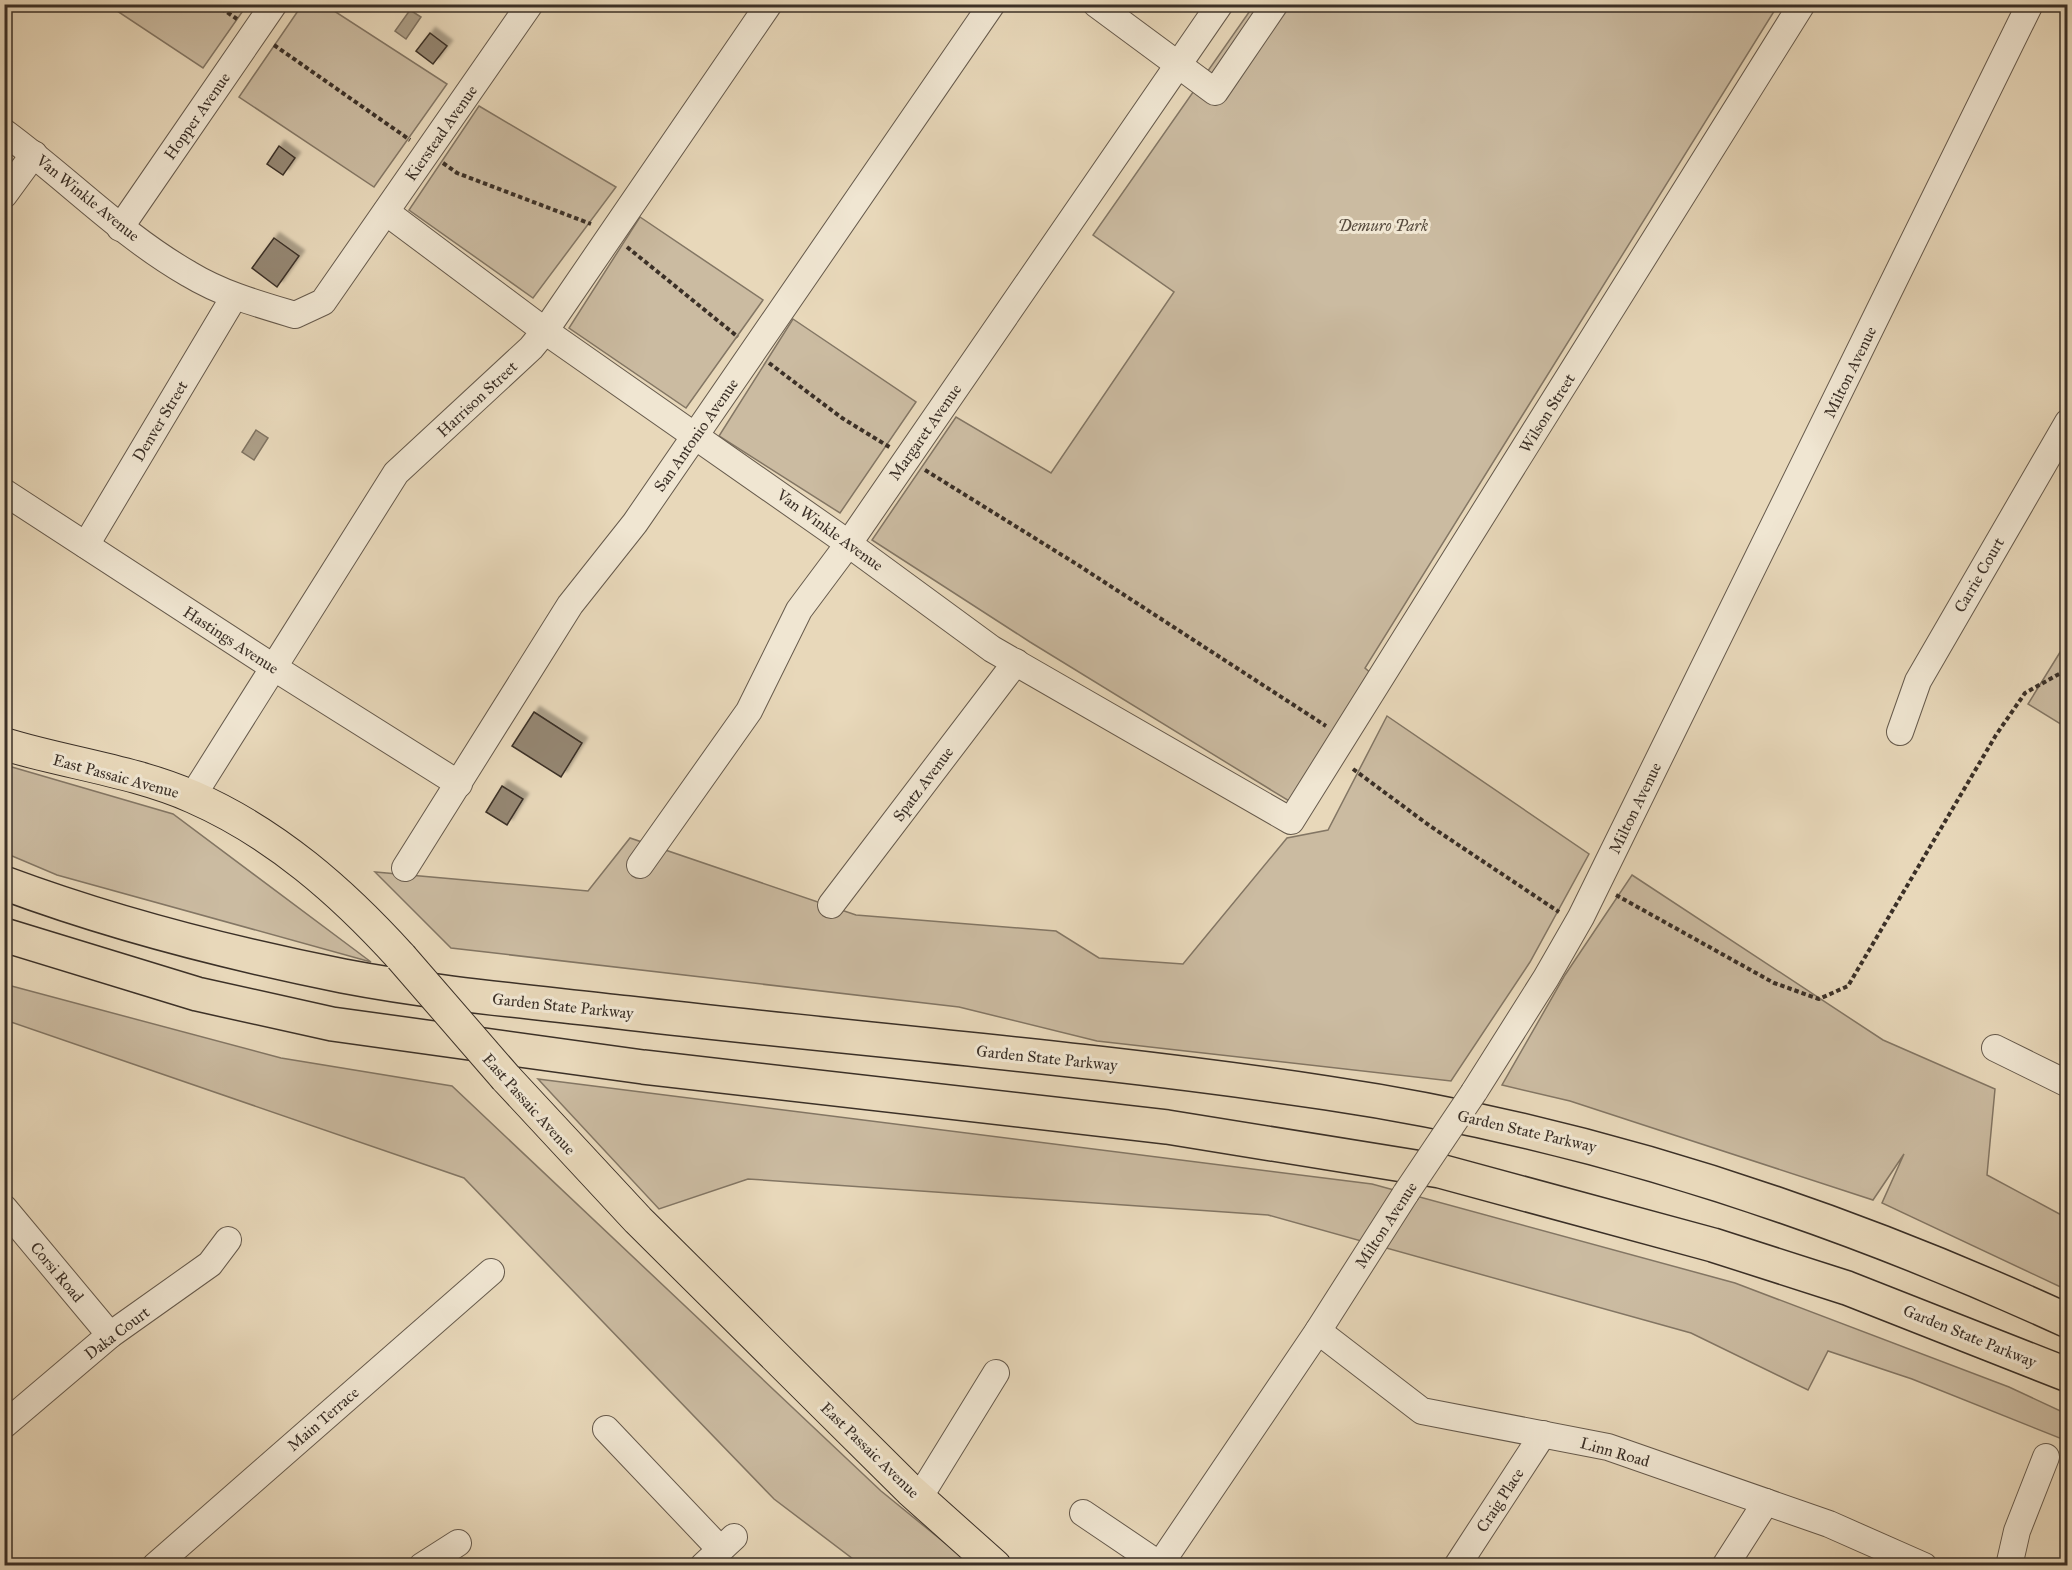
<svg xmlns="http://www.w3.org/2000/svg" width="2072" height="1570" font-family="'IM FELL Great Primer',serif">
	<style>
		.green { fill: #cbbba1; stroke: #837664; stroke-width: 1.5 }
		.water { fill: #ad9f88; stroke: #7f7361; stroke-width: 1.5 }
		.building { fill: #958773; stroke: #3b3027; stroke-width: 1.5; filter: url(#shadow) }
		.lines { fill: none; stroke-linecap: round; stroke-linejoin: round }
		.minor-casing { stroke: #665a4c; stroke-width: 28 }
		.major-casing { stroke: #3b3027; stroke-width: 34 }
		.highway-casing { stroke: #3b3027; stroke-width: 36 }
		.path { stroke: #3b3027; stroke-width: 4; stroke-dasharray: 4.5 3; stroke-linecap: butt }
		.minor { stroke: #f0e6d2; stroke-width: 26 }
		.major { stroke: #e8d8ba; stroke-width: 32 }
		.highway { stroke: #e8d8ba; stroke-width: 33 }
		.minor-bridge-casing { stroke: #665a4c; stroke-width: 28; stroke-linecap: butt }
		.major-bridge-casing { stroke: #3b3027; stroke-width: 34; stroke-linecap: butt }
		.minor-bridge { stroke: #f0e6d2; stroke-width: 26 }
		.major-bridge { stroke: #e8d8ba; stroke-width: 32 }
		.labels { text-anchor: middle; dominant-baseline: central; stroke-width: 6; stroke-linejoin: round; paint-order: stroke }
		.street-label { font-size: 16px; fill: #3b3027; stroke: #f0e6d2 }
		.park-label { font-size: 16px; font-style: italic; fill: #584c3f; stroke: #f0e6d2 }
	</style>
	<defs>
		<filter id="shadow"><feDropShadow dx="5.5" dy="-5.5" stdDeviation="1.5" flood-color="#0004"/></filter>
	</defs>
	<rect width="100%" height="100%" fill="#e8d8ba"/>
	<filter id="stains"><feTurbulence type="fractalNoise" baseFrequency=".00333" numOctaves="4"/><feColorMatrix values="0 0 0 0 .2 0 0 0 0 .09 0 0 0 0 .02 0 0 0 .5 -.17"/></filter>
	<radialGradient id="worn" r=".72"><stop offset=".6" stop-color="#630" stop-opacity="0"/><stop offset="1" stop-color="#630" stop-opacity=".3"/></radialGradient>
	<g class="green">
		<path d="M 108,5 L 247,5 L 203,68 Z"/>
		<path d="M 302,5 L 325,5 L 447,84 L 374,187 L 239,97 Z"/>
		<path d="M 1254,5 L 1778,5 L 1365,668 L 1373,675 L 1294,804 L 1030,642 L 872,540 L 956,417 L 1051,473 L 1174,292 L 1093,235 Z"/>
		<path d="M 479,106 L 616,187 L 533,298 L 409,210 Z"/>
		<path d="M 640,217 L 763,300 L 686,408 L 569,328 Z"/>
		<path d="M 793,319 L 916,402 L 840,513 L 719,436 Z"/>
		<path d="M 2067,641 L 2067,728 L 2028,704 Z"/>
		<path d="M 1387,716 L 1589,854 L 1530,962 L 1451,1081 L 1097,1041 L 959,1007 L 451,948 L 375,872 L 588,891 L 630,838 L 856,915 L 1056,931 L 1099,958 L 1183,964 L 1287,838 L 1328,830 Z"/>
		<path d="M 5,765 L 173,814 L 371,962 L 57,875 L 5,853 Z"/>
		<path d="M 1632,875 L 1883,1040 L 1995,1089 L 1987,1175 L 2067,1218 L 2067,1290 L 1882,1203 L 1904,1154 L 1873,1200 L 1570,1101 L 1502,1085 L 1565,975 Z"/>
		<path d="M 4,984 L 281,1058 L 452,1086 L 881,1491 L 972,1565 L 861,1565 L 774,1499 L 464,1178 L 5,1020 Z"/>
		<path d="M 538,1079 L 1372,1184 L 1735,1283 L 2009,1387 L 2067,1414 L 2067,1441 L 1912,1379 L 1828,1351 L 1808,1390 L 1691,1333 L 1268,1215 L 748,1179 L 659,1209 Z"/>
	</g>
	<g class="water">
		<path d="M 410,10 L 421,17 L 406,39 L 395,31 Z"/>
		<path d="M 256,430 L 268,438 L 254,460 L 242,452 Z"/>
	</g>
	<g class="building">
		<path d="M 430,33 L 447,46 L 433,64 L 416,51 Z"/>
		<path d="M 279,146 L 295,158 L 283,175 L 267,164 Z"/>
		<path d="M 274,238 L 299,256 L 277,287 L 252,268 Z"/>
		<path d="M 534,712 L 582,743 L 561,777 L 512,746 Z"/>
		<path d="M 502,786 L 523,799 L 507,825 L 486,812 Z"/>
	</g>
	<g class="lines">
		<defs>
			<g id="minor">
				<path d="M 1096,4 L 1215,92 L 1275,4"/>
				<path d="M 4,132 C 67,178 121,235 189,274 C 222,294 258,304 295,315 L 323,302 L 530,4"/>
				<path d="M 4,195 L 34,154"/>
				<path d="M 386,212 L 545,331 L 835,534 L 992,649 L 1291,821 L 1802,4"/>
				<path d="M 120,228 L 274,4"/>
				<path d="M 4,492 L 273,667 L 459,784"/>
				<path d="M 86,545 L 234,297"/>
				<path d="M 1900,732 L 1918,681 L 2068,422"/>
				<path d="M 192,797 L 396,473 L 531,348 L 545,331 L 769,4"/>
				<path d="M 640,865 L 749,711 L 799,610 L 849,543 L 1220,4"/>
				<path d="M 405,868 L 570,605 L 635,523 L 992,4"/>
				<path d="M 831,905 L 1016,662"/>
				<path d="M 1995,1048 L 2068,1084"/>
				<path d="M 1474,1092 L 1546,978 L 1581,917 L 2030,4"/>
				<path d="M 4,1208 L 110,1335"/>
				<path d="M 1318,1331 L 1422,1411 L 1608,1447 L 1829,1524 L 1924,1566"/>
				<path d="M 4,1425 L 110,1335 L 210,1264 L 228,1240"/>
				<path d="M 606,1429 L 720,1549"/>
				<path d="M 919,1498 L 996,1373"/>
				<path d="M 1083,1513 L 1160,1565"/>
				<path d="M 155,1566 L 491,1272"/>
				<path d="M 422,1566 L 458,1543"/>
				<path d="M 703,1566 L 734,1537"/>
				<path d="M 1159,1566 L 1318,1331 L 1406,1193"/>
				<path d="M 1457,1566 L 1543,1434"/>
				<path d="M 1725,1566 L 1766,1502"/>
				<path d="M 2009,1566 L 2017,1531 L 2046,1457"/>
			</g>
			<g id="major">
				<path d="M 4,744 C 66,763 134,771 193,797 C 275,833 342,892 401,957"/>
				<path d="M 506,1078 L 638,1220 L 910,1490 L 995,1566"/>
			</g>
			<g id="highway">
				<path d="M 4,883 C 114,924 228,953 343,976 C 437,994 533,1002 628,1013 C 861,1040 1095,1058 1327,1093 C 1584,1131 1831,1212 2068,1321"/>
				<path d="M 4,935 L 197,994 L 332,1024 L 643,1067 L 1167,1127 L 1440,1171 L 1713,1245 L 1847,1288 L 2068,1375"/>
			</g>
		</defs>
		<use href="#minor" class="minor-casing"/>
		<use href="#major" class="major-casing"/>
		<use href="#highway" class="highway-casing"/>
		<g class="path">
			<path d="M 215,4 L 237,19"/>
			<path d="M 274,45 L 410,140"/>
			<path d="M 443,163 L 457,173 L 591,224"/>
			<path d="M 627,247 L 738,337"/>
			<path d="M 769,363 L 842,418 L 891,448"/>
			<path d="M 925,470 L 1078,565 L 1326,726"/>
			<path d="M 1353,769 L 1430,826 L 1559,912"/>
			<path d="M 1616,895 L 1774,983 L 1819,999 L 1848,986 L 1996,735 L 2025,693 L 2068,669"/>
		</g>
		<use href="#minor" class="minor"/>
		<use href="#major" class="major"/>
		<use href="#highway" class="highway"/>
		<defs>
			<path id="minor-bridge" d="M 1406,1193 L 1474,1092"/>
			<path id="major-bridge" d="M 401,957 L 506,1078"/>
		</defs>
		<use href="#minor-bridge" class="minor-bridge-casing"/>
		<use href="#major-bridge" class="major-bridge-casing"/>
		<use href="#minor-bridge" class="minor-bridge"/>
		<use href="#major-bridge" class="major-bridge"/>
	</g>
	<g class="labels">
		<g class="street-label">
			<text transform="translate(197 116) rotate(-55)">Hopper Avenue</text>
			<text transform="translate(441 133) rotate(-55)">Kierstead Avenue</text>
			<text transform="translate(88 198) rotate(39)">Van Winkle Avenue</text>
			<text transform="translate(1850 372) rotate(-64)">Milton Avenue</text>
			<text transform="translate(477 399) rotate(-43)">Harrison Street</text>
			<text transform="translate(1547 413) rotate(-58)">Wilson Street</text>
			<text transform="translate(160 421) rotate(-59)">Denver Street</text>
			<text transform="translate(925 432) rotate(-55)">Margaret Avenue</text>
			<text transform="translate(696 435) rotate(-55)">San Antonio Avenue</text>
			<text transform="translate(830 530) rotate(36)">Van Winkle Avenue</text>
			<text transform="translate(1979 575) rotate(-60)">Carrie Court</text>
			<text transform="translate(231 640) rotate(33)">Hastings Avenue</text>
			<text transform="translate(116 776) rotate(15)">East Passaic Avenue</text>
			<text transform="translate(923 784) rotate(-53)">Spatz Avenue</text>
			<text transform="translate(1635 808) rotate(-64)">Milton Avenue</text>
			<text transform="translate(563 1006) rotate(6)">Garden State Parkway</text>
			<text transform="translate(1047 1058) rotate(6)">Garden State Parkway</text>
			<text transform="translate(529 1104) rotate(48)">East Passaic Avenue</text>
			<text transform="translate(1527 1131) rotate(13)">Garden State Parkway</text>
			<text transform="translate(1386 1225) rotate(-57)">Milton Avenue</text>
			<text transform="translate(57 1272) rotate(50)">Corsi Road</text>
			<text transform="translate(117 1333) rotate(-37)">Daka Court</text>
			<text transform="translate(1970 1336) rotate(22)">Garden State Parkway</text>
			<text transform="translate(323 1419) rotate(-41)">Main Terrace</text>
			<text transform="translate(870 1450) rotate(44)">East Passaic Avenue</text>
			<text transform="translate(1615 1452) rotate(16)">Linn Road</text>
			<text transform="translate(1500 1500) rotate(-57)">Craig Place</text>
		</g>
		<g class="park-label">
			<text x="1383" y="225">Demuro Park</text>
		</g>
	</g>
	<rect width="2072" height="1570" fill="none" stroke="#e8d8ba" stroke-width="24"/>
	<rect x="6" y="6" width="2060" height="1558" fill="none" stroke="#3b3027" stroke-width="3"/>
	<rect x="12" y="12" width="2048" height="1546" fill="none" stroke="#3b3027" stroke-width="1.5"/>
	<rect width="100%" height="100%" filter="url(#stains)"/>
	<rect width="100%" height="100%" fill="url(#worn)"/>
</svg>
